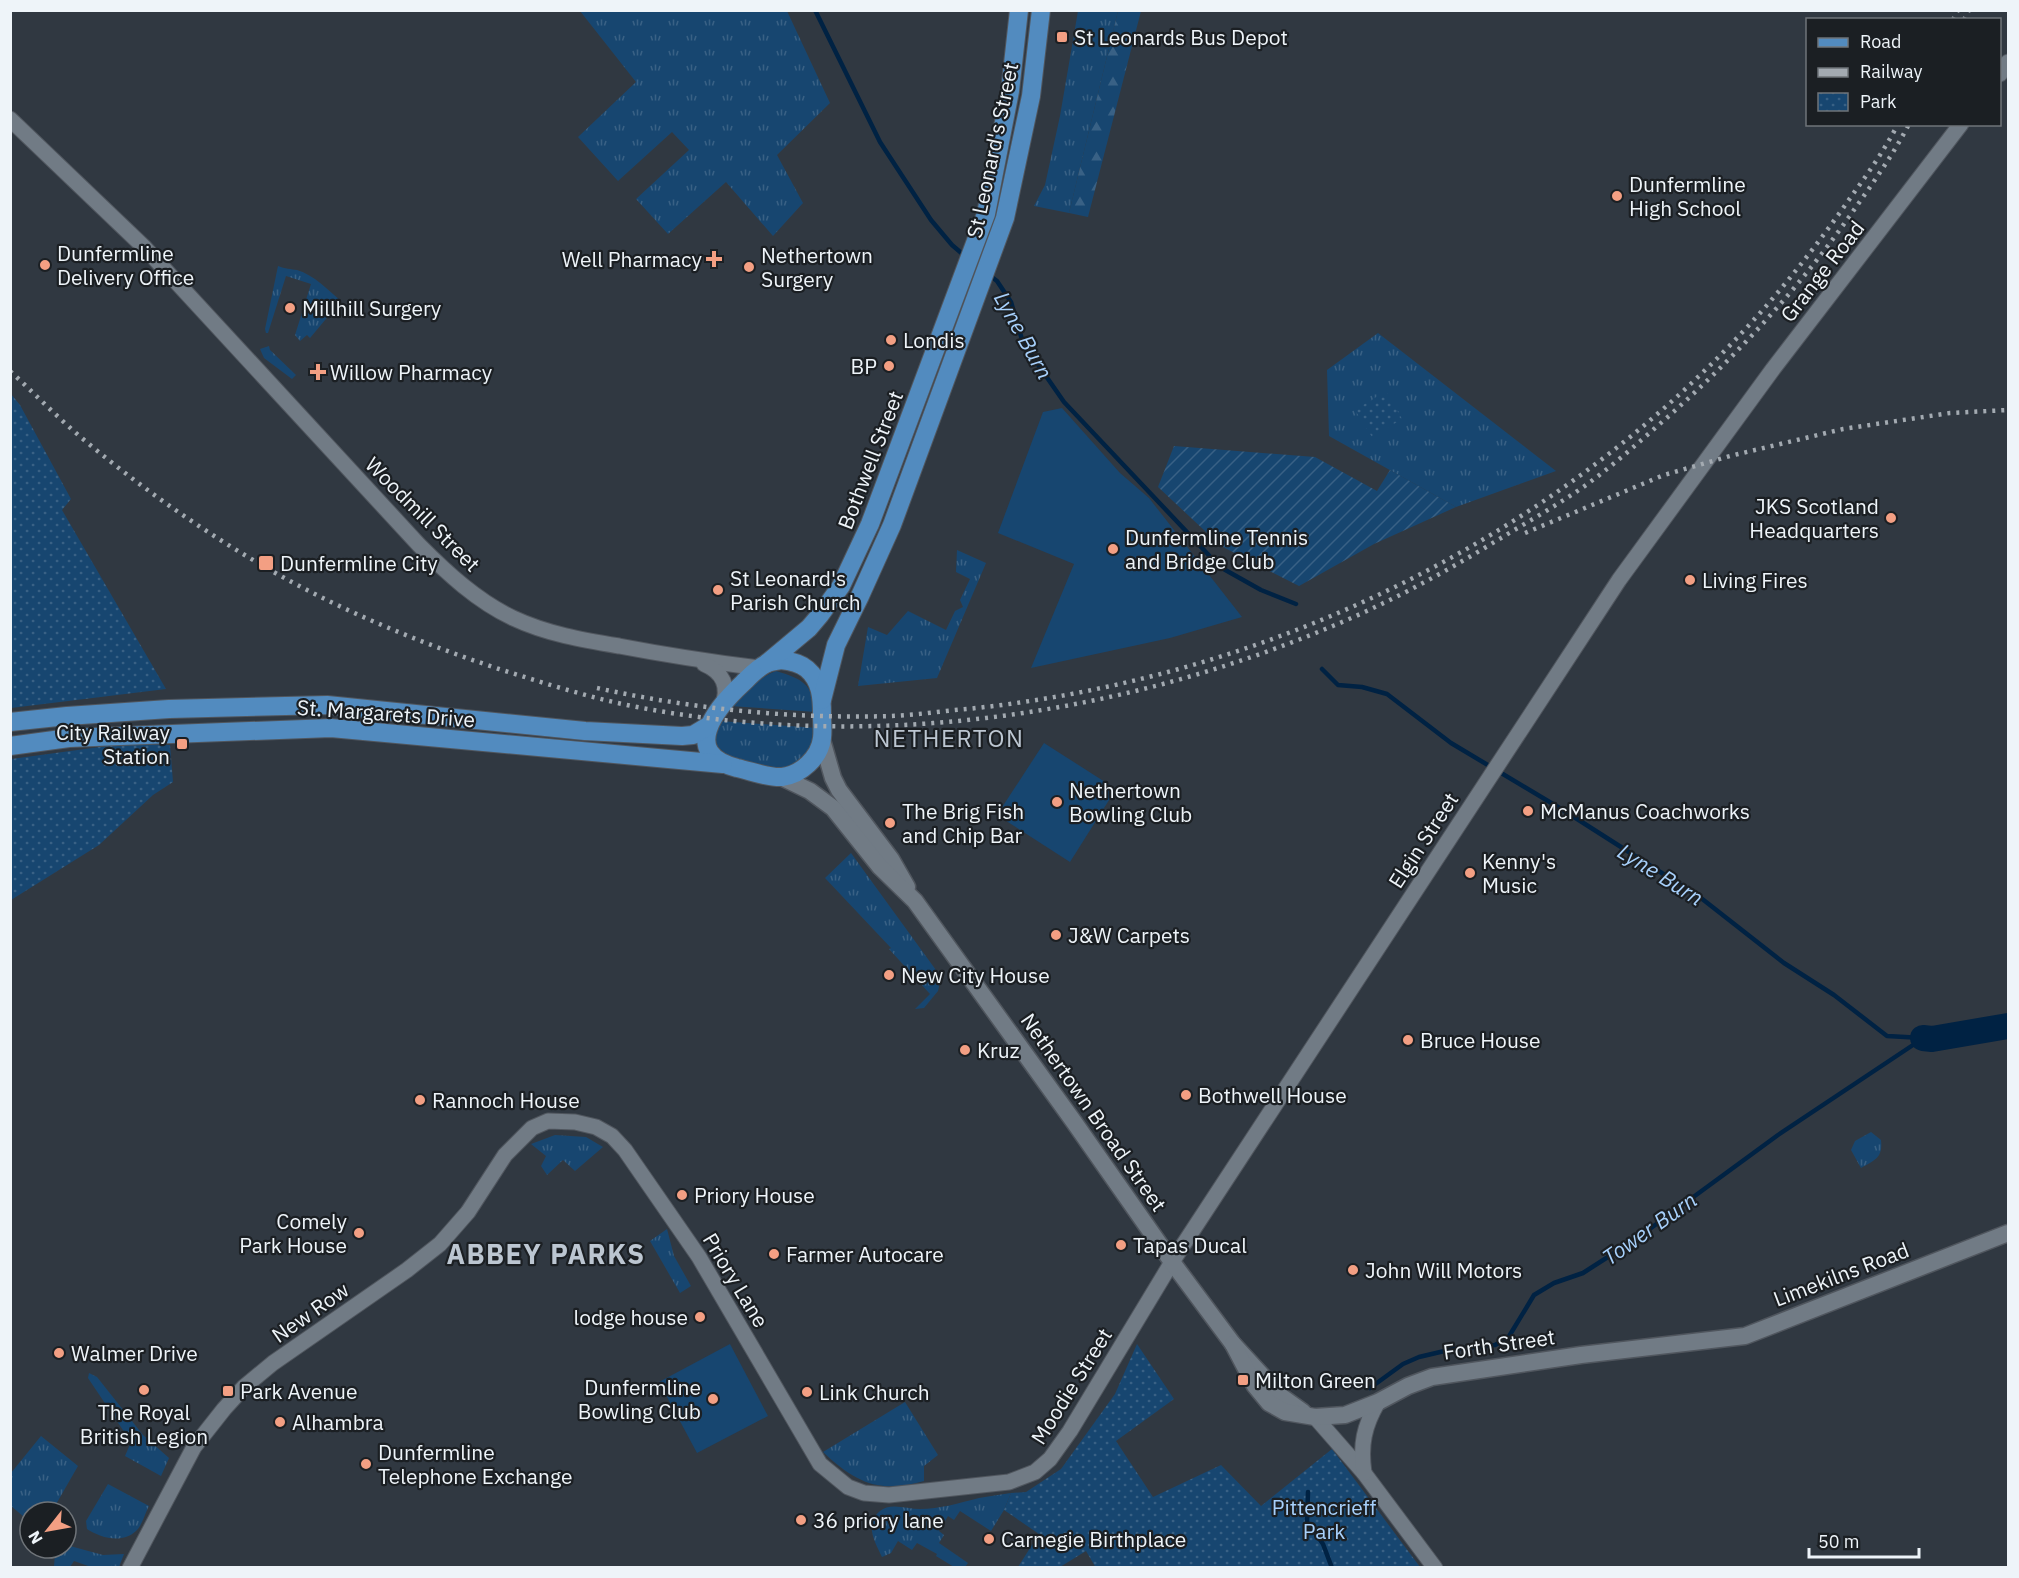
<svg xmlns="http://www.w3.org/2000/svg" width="2019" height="1578" font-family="'IBM Plex Sans',sans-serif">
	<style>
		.grass { fill: url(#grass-tufts) }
		.forest { fill: url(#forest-firs) }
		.park { fill: url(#park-dots) }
		.garden { fill: url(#garden-furrows) }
		.pitch { fill: #174670 }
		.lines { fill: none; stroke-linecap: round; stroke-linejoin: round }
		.stream { stroke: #002243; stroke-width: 4.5 }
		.river { stroke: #002243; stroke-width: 26 }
		.tertiary-casing { stroke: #50565e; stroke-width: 17 }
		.secondary-casing { stroke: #50565e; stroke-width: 19 }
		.primary-casing { stroke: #50565e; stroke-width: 20 }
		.tertiary { stroke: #717b85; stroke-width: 15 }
		.secondary { stroke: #717b85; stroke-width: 16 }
		.primary { stroke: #528bbf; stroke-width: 18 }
		.rail { stroke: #a3aab1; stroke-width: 4.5; stroke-dasharray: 3 6; stroke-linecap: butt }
		.poi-dot { fill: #f39f83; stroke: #1b1f23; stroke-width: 2 }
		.labels { text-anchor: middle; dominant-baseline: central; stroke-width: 4.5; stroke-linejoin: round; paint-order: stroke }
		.poi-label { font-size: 21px; fill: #eef4f9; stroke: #1b1f23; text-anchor: start }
		.street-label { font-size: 21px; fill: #eef4f9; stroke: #1b1f23 }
		.park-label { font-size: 21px; fill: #a7d0fb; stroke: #1b1f23 }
		.water-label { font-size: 22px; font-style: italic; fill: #a7d0fb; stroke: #1b1f23 }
		.quarter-label { font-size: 24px; letter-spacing: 1.5px; fill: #bcc6d1; stroke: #1b1f23 }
		.district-label { font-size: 27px; font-weight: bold; letter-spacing: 1.5px; fill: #bcc6d1; stroke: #1b1f23 }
	</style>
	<defs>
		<pattern id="grass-tufts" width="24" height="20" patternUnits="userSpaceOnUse" patternTransform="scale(1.5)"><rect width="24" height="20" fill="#174670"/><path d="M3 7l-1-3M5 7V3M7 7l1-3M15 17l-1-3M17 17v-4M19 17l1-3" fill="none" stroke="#396185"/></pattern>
		<pattern id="forest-firs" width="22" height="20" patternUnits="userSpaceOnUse" patternTransform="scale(1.5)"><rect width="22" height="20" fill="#174670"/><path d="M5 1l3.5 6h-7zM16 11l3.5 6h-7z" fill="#396185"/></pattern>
		<pattern id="park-dots" width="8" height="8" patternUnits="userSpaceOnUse" patternTransform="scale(1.5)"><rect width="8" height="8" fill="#174670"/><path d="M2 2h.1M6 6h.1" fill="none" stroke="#396185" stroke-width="1.8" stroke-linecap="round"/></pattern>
		<pattern id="garden-furrows" width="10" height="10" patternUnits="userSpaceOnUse" patternTransform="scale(1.5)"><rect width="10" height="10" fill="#174670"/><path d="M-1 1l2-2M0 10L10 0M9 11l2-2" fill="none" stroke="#396185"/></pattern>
	</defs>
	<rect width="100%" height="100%" fill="#303841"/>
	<g class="grass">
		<path d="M 580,11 L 787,11 L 830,103 L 777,155 L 803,203 L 773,236 L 726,182 L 668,234 L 636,199 L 689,150 L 672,132 L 618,181 L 578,137 L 636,82 Z"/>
		<path d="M 1078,11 L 1118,11 L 1069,213 L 1034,206 L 1045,185 L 1060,116 Z"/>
		<path d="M 278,266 C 285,269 291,269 297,270 C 314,275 328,290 341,301 L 310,338 L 307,335 L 300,341 L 295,335 L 311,284 L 286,276 L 268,333 L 266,333 L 265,329 Z"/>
		<path d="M 1378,333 L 1556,471 L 1456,507 L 1329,436 L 1327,370 Z"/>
		<path d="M 269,346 L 270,350 L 296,375 L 292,379 L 264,358 L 260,349 Z"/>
		<path d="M 957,550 L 986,563 L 937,678 L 858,686 L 868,627 L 887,635 L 908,611 L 946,630 L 955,611 L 963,607 L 960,600 L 970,579 L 956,572 Z"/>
		<path d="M 776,671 C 802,679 812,683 816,712 L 730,706 C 744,693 758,678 776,671 Z"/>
		<path d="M 720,721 L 816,728 L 814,745 L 799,765 L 784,769 L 743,761 L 727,755 L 718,747 L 714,736 Z"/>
		<path d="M 851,853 L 941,977 L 938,991 L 924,1008 L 915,1009 L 930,994 L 889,949 L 891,948 L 825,878 Z"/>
		<path d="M 1871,1132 L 1881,1140 C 1883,1158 1875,1160 1861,1168 L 1851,1150 L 1855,1141 Z"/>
		<path d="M 555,1135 L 586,1137 L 603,1147 L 575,1171 L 563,1160 L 547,1175 L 541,1166 L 546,1156 L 531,1144 Z"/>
		<path d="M 667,1229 L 674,1256 L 691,1286 L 680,1293 L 650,1241 Z"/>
		<path d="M 89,1373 L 97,1377 L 143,1435 L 169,1458 L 161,1476 L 125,1456 L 131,1442 L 88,1378 Z"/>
		<path d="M 905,1402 L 938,1455 L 924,1466 L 924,1481 C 880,1494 856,1483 823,1452 Z"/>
		<path d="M 41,1436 L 78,1466 L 55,1506 L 63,1512 L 30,1512 L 30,1522 L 11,1506 L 11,1473 Z"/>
		<path d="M 108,1484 L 149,1506 C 145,1513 142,1526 136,1531 C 122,1544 101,1538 87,1529 L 86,1521 Z"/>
		<path d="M 1011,1493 L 1004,1510 L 991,1531 L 960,1511 L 954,1520 L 948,1516 L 939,1531 L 944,1535 L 939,1543 L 968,1563 L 965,1567 L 954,1567 L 936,1556 L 937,1554 L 917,1543 L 912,1550 L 898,1541 L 891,1553 L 882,1557 C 875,1542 864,1524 880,1511 C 890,1502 907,1509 920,1509 C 940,1509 959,1503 979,1498 C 989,1496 1000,1495 1011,1493 Z"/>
		<path d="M 70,1546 L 103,1555 L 124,1554 L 119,1567 L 91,1567 L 74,1561 L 70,1567 L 54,1567 L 55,1553 Z"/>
	</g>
	<path class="forest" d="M 1118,11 L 1141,11 L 1088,217 L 1069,213 Z"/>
	<g class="park">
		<path d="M 1386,391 L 1402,419 L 1372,437 L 1355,410 Z"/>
		<path d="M 11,394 L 20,405 L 71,499 L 62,510 L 166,689 L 11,708 Z"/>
		<path d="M 122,744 L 170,745 L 173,782 L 153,795 L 99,845 L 11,900 L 11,759 Z"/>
		<path d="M 1137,1344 L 1174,1399 L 1116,1441 L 1153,1497 L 1221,1465 L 1261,1506 L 1332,1449 L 1420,1567 L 1096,1568 L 1086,1551 L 1060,1567 L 1018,1567 L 1039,1534 L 1004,1510 L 1011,1493 L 1026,1492 L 1061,1469 L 1115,1394 Z"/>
	</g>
	<path class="garden" d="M 1174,446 L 1315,457 L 1377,491 L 1390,470 L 1456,507 L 1374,544 L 1299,586 L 1221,546 L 1158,487 Z"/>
	<g class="pitch">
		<path d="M 1062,408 L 1120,473 L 1149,498 L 1242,617 L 1170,638 L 1031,668 L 1074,564 L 998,533 L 1043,412 Z"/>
		<path d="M 1044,743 L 1116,789 L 1070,862 L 997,815 Z"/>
		<path d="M 730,1344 L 768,1416 L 697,1453 L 659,1382 Z"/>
	</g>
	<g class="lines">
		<g class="stream">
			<path d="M 815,10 L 880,142 L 931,220 L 952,245 L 966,257"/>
			<path d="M 989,275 L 997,281 L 1011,302 L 1023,343 L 1064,402 L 1220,567 L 1261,590 L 1296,604"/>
			<path d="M 1322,669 L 1338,685 L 1362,687 L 1387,694 L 1451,743 L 1563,810 L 1701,898 L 1784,963 L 1834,995 L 1887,1036 L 1923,1038"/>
			<path d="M 1370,1388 L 1403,1364 L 1419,1357 L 1453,1349 L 1495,1345 L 1508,1338 L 1534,1295 L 1554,1283 L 1583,1273 L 1636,1239 L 1778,1135 L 1922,1039"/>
			<path d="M 1308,1492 L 1307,1522 L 1323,1544 L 1332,1568"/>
		</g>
		<path class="river" d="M 1923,1038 L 1932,1039 L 2008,1026"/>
		<defs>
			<g id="tertiary">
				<path d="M 2000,74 L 2008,62"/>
				<path d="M 10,119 L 145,248 L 419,545 C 447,573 477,601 513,618 C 547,634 583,640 619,646 C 666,655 712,662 759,668"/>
				<path d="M 704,664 C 723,672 730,687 722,706"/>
				<path d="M 1315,1417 L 1364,1473 L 1435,1568"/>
				<path d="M 1364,1473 C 1360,1445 1364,1426 1378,1402"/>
				<path d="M 130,1568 L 194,1447 L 224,1409 L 244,1387 L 273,1363 L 407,1270 L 440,1244 L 468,1212 L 505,1155 L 532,1128 L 548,1121 L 575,1122 L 596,1127 L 612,1136 L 625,1150 L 699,1257 L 820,1464 L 848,1487 L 864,1493 L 889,1495 L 1009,1482 L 1035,1472 L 1050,1459 L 1070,1431 L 1172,1262 L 1619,580 L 1773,369 L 1961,124"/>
			</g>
			<g id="secondary">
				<path d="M 822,740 L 833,778 L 839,790 L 891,859 L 907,887"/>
				<path d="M 781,777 L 810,791 L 833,808 L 880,867 L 915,901 L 1074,1122 L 1172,1262 L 1233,1344 L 1282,1397 L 1303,1412"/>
				<path d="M 1233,1344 L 1255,1386 L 1269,1403 L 1285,1412 L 1315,1417 L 1345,1415 L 1378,1402 L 1408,1386 L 1432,1377 L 1581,1355 L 1745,1336 L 2008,1233"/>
			</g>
			<g id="primary">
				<path d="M 781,660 C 790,661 800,663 807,669 C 821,681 822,698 822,715 C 822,723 823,731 822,738 C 820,757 801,775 782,777 C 768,778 751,771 737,768 C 679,753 716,708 743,683 C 750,676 758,667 768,663 C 772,661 777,661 781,660 Z"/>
				<path d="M 767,663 L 809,628 L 820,615 L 841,586 L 870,524 L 986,214 L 1010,91 L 1019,10"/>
				<path d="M 822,700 L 836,645 L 860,596 L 892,525 L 1005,218 L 1031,96 L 1041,10"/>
				<path d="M 10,722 L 67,716 L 169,709 L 327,705 L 585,731 L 682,736 L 693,735 L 708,726"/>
				<path d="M 10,746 L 69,738 L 331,728 L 723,764"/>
			</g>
		</defs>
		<use href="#tertiary" class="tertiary-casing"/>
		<use href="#secondary" class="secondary-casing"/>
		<use href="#primary" class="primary-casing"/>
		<use href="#tertiary" class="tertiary"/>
		<use href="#secondary" class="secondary"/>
		<use href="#primary" class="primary"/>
		<g class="rail">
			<path d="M 1953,20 L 1958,10"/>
			<path d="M 1964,20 L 1969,10"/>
			<path d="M 10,371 C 35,394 58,418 83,439 C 140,487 201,530 265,567 C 339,610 418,642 499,669 C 544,683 590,698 637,707 C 866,751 1109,718 1323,630 C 1385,605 1444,573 1501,538 C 1526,523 1552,508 1576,492 C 1604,473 1629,451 1654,429 C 1727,366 1793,296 1849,217 C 1870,187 1892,157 1909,124"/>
			<path d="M 1525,533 L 1664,475 L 1730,456 L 1843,429 L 1950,413 L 2008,410"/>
			<path d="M 597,688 C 693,709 792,719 891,716 C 916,715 942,711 967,709 C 1274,678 1572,532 1774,297 C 1802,264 1828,230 1853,194 C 1869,172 1885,149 1898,124"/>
		</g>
	</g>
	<g class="poi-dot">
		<rect x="1056" y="31" width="12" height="12" rx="3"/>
		<circle cx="1617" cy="196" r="6"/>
		<path d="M711 250h6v6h6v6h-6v6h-6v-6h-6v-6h6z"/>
		<circle cx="45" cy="265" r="6"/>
		<circle cx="749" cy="267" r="6"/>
		<circle cx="290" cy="308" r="6"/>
		<circle cx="891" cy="340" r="6"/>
		<circle cx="889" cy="366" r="6"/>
		<path d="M315 363h6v6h6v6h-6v6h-6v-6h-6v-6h6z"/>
		<circle cx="1891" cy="518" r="6"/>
		<circle cx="1113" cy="549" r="6"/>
		<rect x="258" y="555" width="16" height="16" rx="3"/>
		<circle cx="1690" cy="580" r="6"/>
		<circle cx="718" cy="590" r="6"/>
		<rect x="176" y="738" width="12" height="12" rx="3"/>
		<circle cx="1057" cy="802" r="6"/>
		<circle cx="1528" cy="811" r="6"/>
		<circle cx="890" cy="823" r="6"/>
		<circle cx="1470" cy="873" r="6"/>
		<circle cx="1056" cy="935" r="6"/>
		<circle cx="889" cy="975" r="6"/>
		<circle cx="1408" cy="1040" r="6"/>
		<circle cx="965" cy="1050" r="6"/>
		<circle cx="1186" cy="1095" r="6"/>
		<circle cx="420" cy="1100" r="6"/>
		<circle cx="682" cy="1195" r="6"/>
		<circle cx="359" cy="1233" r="6"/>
		<circle cx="1121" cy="1245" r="6"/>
		<circle cx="774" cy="1254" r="6"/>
		<circle cx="1353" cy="1270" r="6"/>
		<circle cx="700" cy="1317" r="6"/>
		<circle cx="59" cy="1353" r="6"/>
		<rect x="1237" y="1374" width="12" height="12" rx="3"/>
		<circle cx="144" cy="1390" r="6"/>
		<rect x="222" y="1385" width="12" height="12" rx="3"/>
		<circle cx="807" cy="1392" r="6"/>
		<circle cx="713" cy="1399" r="6"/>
		<circle cx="280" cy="1422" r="6"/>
		<circle cx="366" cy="1464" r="6"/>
		<circle cx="801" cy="1520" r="6"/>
		<circle cx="989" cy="1539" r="6"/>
	</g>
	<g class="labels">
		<g class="poi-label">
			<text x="1074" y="37">St Leonards Bus Depot</text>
			<text x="1629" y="184">Dunfermline<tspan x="1629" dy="24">High School</tspan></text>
			<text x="57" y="253">Dunfermline<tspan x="57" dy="24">Delivery Office</tspan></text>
			<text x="761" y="255">Nethertown<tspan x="761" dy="24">Surgery</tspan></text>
			<text x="702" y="259" text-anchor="end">Well Pharmacy</text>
			<text x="302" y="308">Millhill Surgery</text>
			<text x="903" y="340">Londis</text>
			<text x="877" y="366" text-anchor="end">BP</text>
			<text x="330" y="372">Willow Pharmacy</text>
			<text x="1879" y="506" text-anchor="end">JKS Scotland<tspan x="1879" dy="24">Headquarters</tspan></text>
			<text x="1125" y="537">Dunfermline Tennis<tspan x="1125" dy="24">and Bridge Club</tspan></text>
			<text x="280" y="563">Dunfermline City</text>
			<text x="730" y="578">St Leonard's<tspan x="730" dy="24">Parish Church</tspan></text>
			<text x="1702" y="580">Living Fires</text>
			<text x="170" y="732" text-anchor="end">City Railway<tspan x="170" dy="24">Station</tspan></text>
			<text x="1069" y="790">Nethertown<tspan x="1069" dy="24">Bowling Club</tspan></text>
			<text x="902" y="811">The Brig Fish<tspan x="902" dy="24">and Chip Bar</tspan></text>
			<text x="1540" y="811">McManus Coachworks</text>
			<text x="1482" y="861">Kenny's<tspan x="1482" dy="24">Music</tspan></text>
			<text x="1068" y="935">J&amp;W Carpets</text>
			<text x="901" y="975">New City House</text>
			<text x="1420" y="1040">Bruce House</text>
			<text x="977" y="1050">Kruz</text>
			<text x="1198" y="1095">Bothwell House</text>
			<text x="432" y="1100">Rannoch House</text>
			<text x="694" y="1195">Priory House</text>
			<text x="347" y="1221" text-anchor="end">Comely<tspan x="347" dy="24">Park House</tspan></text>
			<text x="1133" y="1245">Tapas Ducal</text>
			<text x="786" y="1254">Farmer Autocare</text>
			<text x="1365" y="1270">John Will Motors</text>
			<text x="688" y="1317" text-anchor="end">lodge house</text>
			<text x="71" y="1353">Walmer Drive</text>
			<text x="1255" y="1380">Milton Green</text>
			<text x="701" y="1387" text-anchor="end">Dunfermline<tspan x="701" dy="24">Bowling Club</tspan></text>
			<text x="240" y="1391">Park Avenue</text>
			<text x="819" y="1392">Link Church</text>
			<text x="144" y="1412" text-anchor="middle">The Royal<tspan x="144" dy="24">British Legion</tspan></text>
			<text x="292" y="1422">Alhambra</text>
			<text x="378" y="1452">Dunfermline<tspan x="378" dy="24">Telephone Exchange</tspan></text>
			<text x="813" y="1520">36 priory lane</text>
			<text x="1001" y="1539">Carnegie Birthplace</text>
		</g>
		<g class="street-label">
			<text transform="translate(992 150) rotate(-78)">St Leonard's Street</text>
			<text transform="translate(1822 271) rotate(-52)">Grange Road</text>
			<text transform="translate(870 460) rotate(-69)">Bothwell Street</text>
			<text transform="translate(423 514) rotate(45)">Woodmill Street</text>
			<text transform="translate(386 713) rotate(4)">St. Margarets Drive</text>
			<text transform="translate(1423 840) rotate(-57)">Elgin Street</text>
			<text transform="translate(1094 1112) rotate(55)">Nethertown Broad Street</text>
			<text transform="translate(1841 1274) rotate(-21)">Limekilns Road</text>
			<text transform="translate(736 1280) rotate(59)">Priory Lane</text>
			<text transform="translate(310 1312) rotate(-35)">New Row</text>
			<text transform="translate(1499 1344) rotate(-8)">Forth Street</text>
			<text transform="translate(1071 1386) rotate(-58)">Moodie Street</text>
		</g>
		<g class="park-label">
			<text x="1324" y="1507">Pittencrieff<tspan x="1324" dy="24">Park</tspan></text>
		</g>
		<g class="water-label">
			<text transform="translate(1024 335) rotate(61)">Lyne Burn</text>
			<text transform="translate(1661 874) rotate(32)">Lyne Burn</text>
			<text transform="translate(1649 1228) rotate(-35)">Tower Burn</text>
		</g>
		<g class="quarter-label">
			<text x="949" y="738">NETHERTON</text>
		</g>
		<g class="district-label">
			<text x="546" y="1253">ABBEY PARKS</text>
		</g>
	</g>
	<rect width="2019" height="1578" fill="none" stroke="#eef4f9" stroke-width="24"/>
	<rect x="1806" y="18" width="195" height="108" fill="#1b1f23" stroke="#6f7479" stroke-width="1.5"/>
	<rect x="1818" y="38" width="30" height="9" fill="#528bbf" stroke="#6f7479" stroke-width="1.5"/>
	<text x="1860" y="48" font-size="18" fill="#eef4f9">Road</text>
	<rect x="1818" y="68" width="30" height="9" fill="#a3aab1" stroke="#6f7479" stroke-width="1.5"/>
	<text x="1860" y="78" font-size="18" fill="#eef4f9">Railway</text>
	<rect x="1818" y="93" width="30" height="18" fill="url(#park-dots)" stroke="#6f7479" stroke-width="1.5"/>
	<text x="1860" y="108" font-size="18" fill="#eef4f9">Park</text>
	<g transform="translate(48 1530) rotate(239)"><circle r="28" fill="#1b1f23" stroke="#6f7479" stroke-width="1.5"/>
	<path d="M0-4.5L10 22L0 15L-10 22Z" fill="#f39f83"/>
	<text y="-9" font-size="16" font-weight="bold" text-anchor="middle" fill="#eef4f9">N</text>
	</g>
	<path d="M1809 1548v9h110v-9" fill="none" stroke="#eef4f9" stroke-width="3"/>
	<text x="1818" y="1548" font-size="18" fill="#eef4f9" stroke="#1b1f23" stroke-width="4.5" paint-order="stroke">50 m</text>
</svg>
